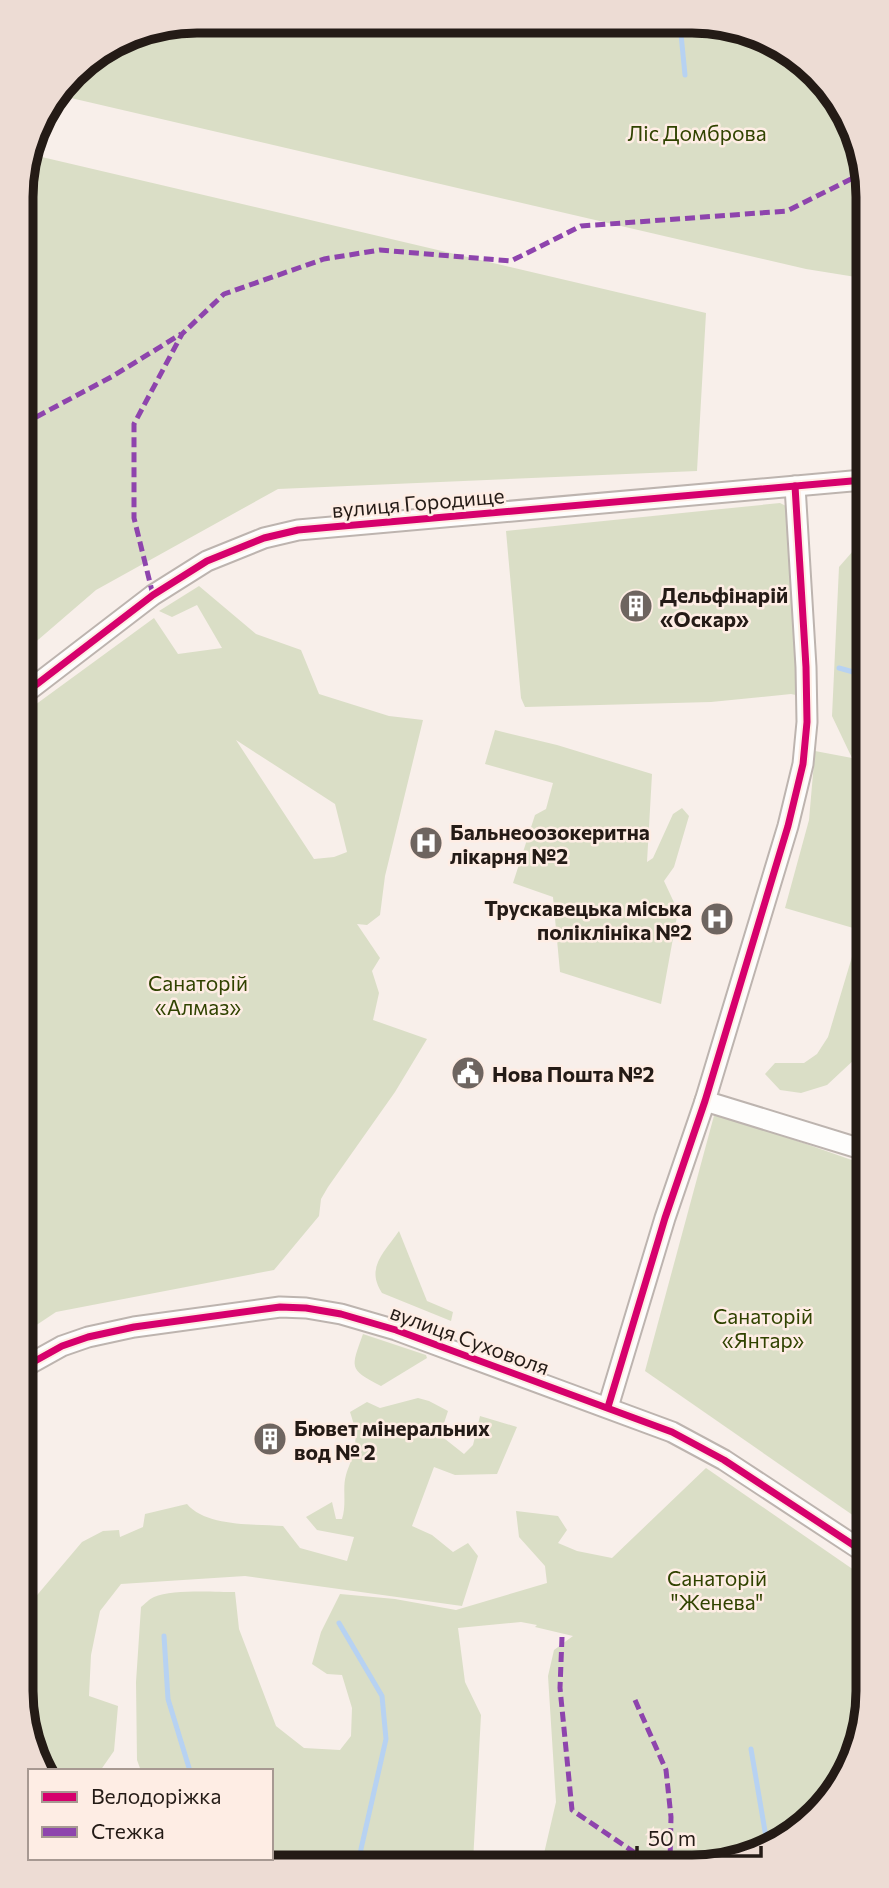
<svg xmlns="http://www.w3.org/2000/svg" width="889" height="1888" font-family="Commissioner,sans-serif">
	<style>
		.green { fill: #dadec6; fill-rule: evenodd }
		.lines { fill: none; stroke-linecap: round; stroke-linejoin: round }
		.stream { stroke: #b7d2f2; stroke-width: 5 }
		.minor-casing { stroke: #bdb4af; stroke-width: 23 }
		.minor { stroke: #fefdfc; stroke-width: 19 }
		.quiet { stroke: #8e44ad; stroke-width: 5; stroke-dasharray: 10 5; stroke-linecap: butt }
		.cycleway-casing { stroke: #feede4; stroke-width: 11 }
		.cycleway { stroke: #d6006c; stroke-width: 7 }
		.labels { text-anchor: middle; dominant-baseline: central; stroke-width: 5; stroke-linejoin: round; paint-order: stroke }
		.park-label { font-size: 21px; fill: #304300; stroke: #feede4 }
		.street-label { font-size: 21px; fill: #241b16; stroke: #feede4 }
		.poi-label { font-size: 21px; font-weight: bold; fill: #241b16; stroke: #feede4; text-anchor: start }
		.rim { fill: none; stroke: #241b16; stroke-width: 9 }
	</style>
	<rect width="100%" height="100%" fill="#f8efea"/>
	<g class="green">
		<path d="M 198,21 L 725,24 L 808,65 L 862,152 L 862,278 L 806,269 L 58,95 L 81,65 L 130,34 Z"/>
		<path d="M 29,154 L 706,313 L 697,471 L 278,489 L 96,590 L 24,652 L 22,175 Z"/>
		<path d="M 780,503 L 788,507 L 805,697 L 791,694 L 711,702 L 525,707 L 521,698 L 506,531 Z"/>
		<path d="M 863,544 L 865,1040 L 857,1057 L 827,1085 L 801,1093 L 780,1090 L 765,1074 L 775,1063 L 804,1063 L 817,1054 L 828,1037 L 860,930 L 785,908 L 809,820 L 815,751 L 852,758 L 832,716 L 839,567 L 853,551 Z"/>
		<path d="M 199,586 L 256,634 L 301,650 L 319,694 L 389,716 L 423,720 L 385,876 L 380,915 L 367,925 L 357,924 L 380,958 L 372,971 L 379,993 L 373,1020 L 427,1039 L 395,1092 L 328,1187 L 321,1199 L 319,1216 L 274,1270 L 56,1312 L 26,1332 L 24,713 L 154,618 L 178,654 L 222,648 L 197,605 L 172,617 L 159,611 ZM 236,740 L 335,804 L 347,852 L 334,857 L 314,859 Z"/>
		<path d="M 495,730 L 557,745 L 652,774 L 647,862 L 653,858 L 673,814 L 682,808 L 689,816 L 674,867 L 664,881 L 678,911 L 661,1004 L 560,972 L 553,897 L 513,883 L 535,815 L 546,809 L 553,783 L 485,764 Z"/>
		<path d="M 715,1112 L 866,1165 L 867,1525 L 645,1371 Z"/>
		<path d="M 399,1231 L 427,1301 L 453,1312 L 451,1321 L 382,1293 C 365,1267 385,1252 399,1231 Z"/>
		<path d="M 363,1334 L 426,1355 L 427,1358 L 381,1386 C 348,1369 351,1368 363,1334 Z"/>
		<path d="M 418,1398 L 429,1401 L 448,1411 L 440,1435 L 464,1454 L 473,1445 L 480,1416 L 517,1427 L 497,1474 L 455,1475 L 434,1467 L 412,1526 L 432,1535 L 453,1552 L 468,1543 L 478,1556 L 462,1606 L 245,1576 L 121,1584 L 100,1611 L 91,1655 L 89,1696 L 118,1706 L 114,1751 L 100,1771 L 49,1771 L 27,1736 L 27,1607 L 82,1542 L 103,1531 L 119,1530 L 120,1537 L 143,1527 L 145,1514 L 187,1504 C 206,1527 255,1524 283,1526 L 300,1548 L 347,1561 L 354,1537 L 317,1530 L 306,1517 L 332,1502 L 336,1519 L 342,1519 C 347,1503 342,1489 346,1475 C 347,1470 350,1465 351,1460 C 358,1442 356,1429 350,1412 L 367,1402 L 380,1408 Z"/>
		<path d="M 706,1468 L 867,1579 L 868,1702 L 855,1758 L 824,1806 L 737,1861 L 542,1862 L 556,1802 L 548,1676 L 554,1650 L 573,1636 L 535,1627 L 537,1625 L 521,1622 L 458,1628 L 465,1682 L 481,1715 L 473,1862 L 182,1864 L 179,1858 L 271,1858 L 271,1771 L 141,1771 L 137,1760 L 136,1682 L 141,1607 C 145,1604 149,1599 154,1597 C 172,1589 215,1592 235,1592 L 239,1629 L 276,1726 L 304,1748 L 340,1750 L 351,1736 L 352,1708 L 342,1675 L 327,1674 L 312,1664 L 321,1632 L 340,1594 L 395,1599 L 456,1610 L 547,1583 L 545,1566 L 519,1537 L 516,1511 L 558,1516 L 567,1530 L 558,1543 L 577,1551 L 612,1558 Z"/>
	</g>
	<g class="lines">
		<g class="stream">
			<path d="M 680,24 L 685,75"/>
			<path d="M 839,668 L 864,675"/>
			<path d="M 339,1623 L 382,1696 L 386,1739 L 361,1849 L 360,1863"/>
			<path d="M 164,1636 L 168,1699 L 190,1771"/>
			<path d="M 751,1749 L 767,1843"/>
			<path d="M 234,1858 L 236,1863"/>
		</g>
		<defs>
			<g id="minor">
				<path d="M 24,694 L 153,595 L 207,561 L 264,538 L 298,530 L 863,480"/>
				<path d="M 705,1101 L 858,1148 L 866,1152"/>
				<path d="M 26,1366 L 62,1346 L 88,1337 L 134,1327 L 280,1307 L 306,1308 L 341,1314 L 396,1330 L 672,1432 L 724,1460 L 867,1554"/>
				<path d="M 608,1407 L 665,1218 L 705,1101 L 788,826 L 803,764 L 807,722 L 806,667 L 795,486"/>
			</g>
		</defs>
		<use href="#minor" class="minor-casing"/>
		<use href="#minor" class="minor"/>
		<g class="quiet">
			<path d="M 23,424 L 113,376 L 181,334"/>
			<path d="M 153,595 L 134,518 L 134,424 L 182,334 L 224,294 L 324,259 L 380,250 L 511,261 L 581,226 L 787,211 L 857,176 L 862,172"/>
			<path d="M 562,1637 L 560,1688 L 572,1810 L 647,1861"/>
			<path d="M 635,1700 L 666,1770 L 671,1817 L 670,1861"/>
		</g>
		<defs>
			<g id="cycleway">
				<path d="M 24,694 L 153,595 L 207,561 L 264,538 L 298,530 L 863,480"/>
				<path d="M 26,1366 L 62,1346 L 88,1337 L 134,1327 L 280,1307 L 306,1308 L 341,1314 L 396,1330 L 672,1432 L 724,1460 L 867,1554"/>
				<path d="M 608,1407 L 665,1218 L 705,1101 L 788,826 L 803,764 L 807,722 L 806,667 L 795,486"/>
			</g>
		</defs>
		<use href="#cycleway" class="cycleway-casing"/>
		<use href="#cycleway" class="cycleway"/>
	</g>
	<defs>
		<symbol id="building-disc" viewBox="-11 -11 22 22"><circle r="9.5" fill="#6e6560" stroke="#feede4"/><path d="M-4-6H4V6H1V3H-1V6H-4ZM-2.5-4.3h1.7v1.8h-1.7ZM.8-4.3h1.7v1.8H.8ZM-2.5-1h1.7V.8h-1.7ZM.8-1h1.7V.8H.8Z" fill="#fff"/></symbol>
		<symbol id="hospital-disc" viewBox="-11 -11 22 22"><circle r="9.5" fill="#6e6560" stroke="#feede4"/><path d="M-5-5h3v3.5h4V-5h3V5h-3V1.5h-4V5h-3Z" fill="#fff"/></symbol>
		<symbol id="civic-disc" viewBox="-11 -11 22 22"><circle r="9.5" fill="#6e6560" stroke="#feede4"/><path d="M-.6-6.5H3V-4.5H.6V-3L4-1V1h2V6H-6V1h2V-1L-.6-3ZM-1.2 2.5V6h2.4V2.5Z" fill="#fff"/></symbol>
	</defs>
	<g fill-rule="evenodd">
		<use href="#building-disc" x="617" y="587" width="38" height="38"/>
		<use href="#hospital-disc" x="407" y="824" width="38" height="38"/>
		<use href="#hospital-disc" x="698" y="900" width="38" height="38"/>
		<use href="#civic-disc" x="449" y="1054" width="38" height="38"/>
		<use href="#building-disc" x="251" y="1420" width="38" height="38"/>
	</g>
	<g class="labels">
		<g class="park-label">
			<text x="697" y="132">Ліс Домброва</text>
			<text x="198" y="982">Санаторій<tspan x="198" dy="24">«Алмаз»</tspan></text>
			<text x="763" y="1315">Санаторій<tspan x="763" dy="24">«Янтар»</tspan></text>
			<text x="717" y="1577">Санаторій<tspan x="717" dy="24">"Женева"</tspan></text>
		</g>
		<g class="street-label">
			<text transform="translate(418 502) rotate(-5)">вулиця Городище</text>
			<text transform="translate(470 1339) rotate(20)">вулиця Суховоля</text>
		</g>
		<g class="poi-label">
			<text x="660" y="594">Дельфінарій<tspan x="660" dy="24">«Оскар»</tspan></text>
			<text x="450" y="831">Бальнеоозокеритна<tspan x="450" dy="24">лікарня №2</tspan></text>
			<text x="692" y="907" text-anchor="end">Трускавецька міська<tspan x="692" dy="24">поліклініка №2</tspan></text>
			<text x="492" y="1073">Нова Пошта №2</text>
			<text x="294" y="1427">Бювет мінеральних<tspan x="294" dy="24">вод № 2</tspan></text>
		</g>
	</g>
	<path d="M0 0H889V1888H0ZM197 33H692A164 164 0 0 1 856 197V1691A164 164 0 0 1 692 1855H197A164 164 0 0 1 33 1691V197A164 164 0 0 1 197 33Z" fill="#eddcd4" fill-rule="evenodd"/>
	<path class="rim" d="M197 33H692A164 164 0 0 1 856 197V1691A164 164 0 0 1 692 1855H197A164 164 0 0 1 33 1691V197A164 164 0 0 1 197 33Z"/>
	<rect x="28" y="1769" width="245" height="91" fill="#feede4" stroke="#a79992" stroke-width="2"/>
	<rect x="42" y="1792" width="35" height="10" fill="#d6006c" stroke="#a79992" stroke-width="2"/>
	<text x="91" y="1804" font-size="21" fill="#241b16">Велодоріжка</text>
	<rect x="42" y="1827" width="35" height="10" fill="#8e44ad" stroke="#a79992" stroke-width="2"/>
	<text x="91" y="1839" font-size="21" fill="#241b16">Стежка</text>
	<path d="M637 1846v10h124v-10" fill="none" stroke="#241b16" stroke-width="3.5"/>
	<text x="648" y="1846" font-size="21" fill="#241b16" stroke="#feede4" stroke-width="5" paint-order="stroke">50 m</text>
</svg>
